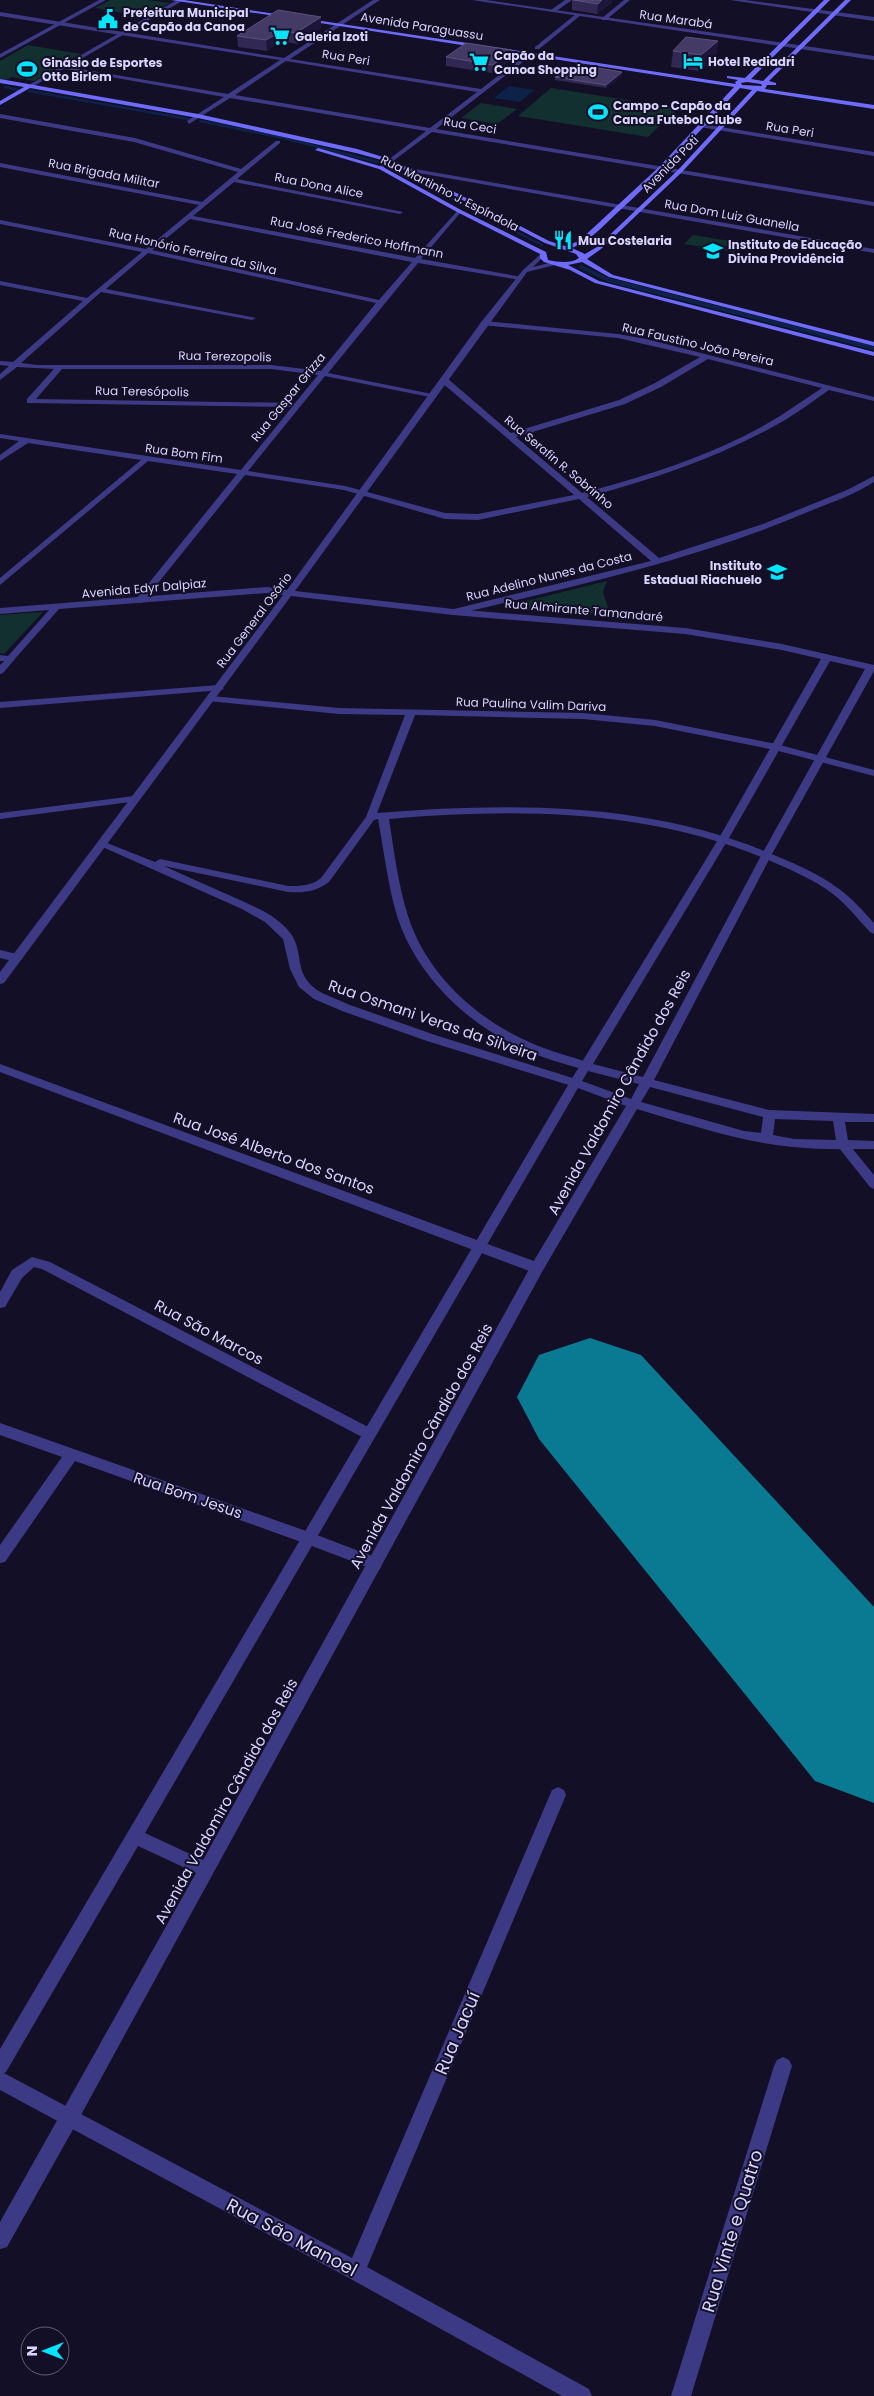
<svg xmlns="http://www.w3.org/2000/svg" width="874" height="2396" font-family="Poppins,sans-serif">
	<style>
		.green { fill: #12302f }
		.water { fill: #0c2248 }
		.lines { fill: none; stroke-linecap: round; stroke-linejoin: round }
		.stream-far1 { stroke: #0c2248; stroke-width: 2.5 }
		.stream { stroke: #0c2248; stroke-width: 4 }
		.runway { fill: #0a7a92; fill-rule: evenodd }
		.minor { fill: #3d3a85; fill-rule: evenodd }
		.tertiary { fill: #3d3a85; fill-rule: evenodd }
		.secondary { fill: #6f6bff; fill-rule: evenodd }
		.wall { fill: #312854 }
		.shaded-wall { fill: #1d163a }
		.building { fill: #433a66; stroke: #5a527e }
		.labels { text-anchor: middle; dominant-baseline: central; stroke-width: 4; stroke-linejoin: round; paint-order: stroke }
		.far-poi-label { font-size: 12px; font-weight: bold; fill: #d9d4ff; stroke: #130f26; text-anchor: start }
		.far-street-label { font-size: 12px; fill: #d9d4ff; stroke: #130f26 }
		.street-label { font-size: 15px; fill: #d9d4ff; stroke: #130f26 }
		.near-street-label { font-size: 18px; fill: #d9d4ff; stroke: #130f26 }
	</style>
	<rect width="100%" height="100%" fill="#130f26"/>
	<g class="green">
		<path d="M 110,0 L 148,0 L 170,3 L 146,17 L 95,8 Z"/>
		<path d="M 28,45 L 81,54 L 34,81 L 12,77 L 6,80 L 0,79 L 0,61 Z"/>
		<path d="M 551,88 L 678,108 L 648,137 L 518,116 Z"/>
		<path d="M 481,103 L 517,109 L 497,124 L 461,118 Z"/>
		<path d="M 693,235 L 742,243 L 734,252 L 684,244 Z"/>
		<path d="M 607,581 L 603,592 L 609,611 L 600,614 L 509,608 L 506,606 Z"/>
		<path d="M 43,612 L 4,654 L 0,653 L 0,615 Z"/>
	</g>
	<path class="water" d="M 509,86 L 534,90 L 520,102 L 494,98 Z"/>
	<g class="lines">
		<g class="stream-far1">
			<path d="M 5,87 L 18,90"/>
			<path d="M 29,91 L 188,119"/>
			<path d="M 200,121 L 283,138 L 381,163"/>
			<path d="M 391,168 L 542,245"/>
		</g>
		<path class="stream" d="M 581,267 L 609,280 L 874,348"/>
		<path class="runway" d="M 590,1338 L 641,1355 L 874,1607 L 874,1803 L 815,1781 L 539,1439 L 517,1397 L 539,1355 Z"/>
		<g class="minor">
			<path d="M 373,0 L 380,0 L 290,59 L 481,89 L 528,53 L 532,53 L 532,55 L 436,129 L 874,202 L 874,206 L 432,132 L 381,170 L 379,167 L 426,131 L 230,98 L 189,124 L 187,121 L 224,97 L 60,68 L 63,66 L 228,94 L 280,60 L 0,16 L 0,12 L 284,58 ZM 286,61 L 477,92 L 430,128 L 235,95 Z"/>
			<path d="M 565,0 L 572,0 L 555,12 L 551,12 L 551,10 Z"/>
			<path d="M 624,0 L 630,0 L 606,20 L 602,20 L 602,18 Z"/>
			<path d="M 730,0 L 745,0 L 874,17 L 874,21 Z"/>
			<path d="M 576,14 L 581,15 L 539,49 L 535,49 L 535,47 Z"/>
			<path d="M 0,114 L 135,138 L 241,169 L 276,141 L 280,141 L 280,143 L 237,179 L 403,212 L 400,214 L 234,182 L 193,216 L 415,258 L 459,209 L 462,211 L 461,212 L 421,259 L 522,277 L 522,279 L 520,280 L 418,263 L 328,373 L 432,394 L 435,394 L 435,398 L 325,376 L 248,471 L 345,486 L 445,513 L 478,514 L 574,495 L 441,382 L 441,378 L 447,378 L 511,433 L 619,400 L 655,383 L 700,357 L 618,338 L 482,325 L 482,321 L 485,321 L 618,334 L 646,339 L 874,397 L 874,401 L 829,390 C 814,400 800,411 785,420 C 723,456 655,479 587,497 L 659,558 L 763,524 L 847,490 L 874,476 L 874,482 C 851,497 823,505 798,516 C 687,562 570,587 453,615 L 449,612 L 450,610 L 651,561 L 579,499 L 478,520 L 445,519 L 344,490 L 245,475 L 142,603 L 136,603 L 136,599 L 237,474 L 148,461 L 0,585 L 0,578 L 141,460 L 28,443 L 0,461 L 0,455 L 19,441 L 0,438 L 0,434 L 241,470 L 292,407 L 30,403 L 27,403 L 27,399 L 54,369 L 17,367 L 0,380 L 0,374 L 9,366 L 0,365 L 0,361 L 13,362 L 83,301 L 0,285 L 0,281 L 87,298 L 142,252 L 0,224 L 0,220 L 146,249 L 199,205 L 0,167 L 0,163 L 202,202 L 238,172 L 134,142 L 0,118 ZM 190,219 L 412,262 L 379,300 L 152,250 ZM 148,253 L 376,303 L 321,371 L 271,365 L 37,365 L 21,363 L 101,292 L 252,320 L 256,318 L 106,289 ZM 708,359 L 822,388 C 808,397 794,407 780,416 C 720,453 650,475 582,493 L 516,437 L 625,404 L 661,387 ZM 62,369 L 271,369 L 318,375 L 295,403 L 36,399 Z"/>
			<path d="M 702,124 L 874,152 L 874,156 L 700,127 Z"/>
			<path d="M 409,168 L 874,249 L 874,253 L 407,171 Z"/>
			<path d="M 10,656 L 15,659 L 3,673 L 0,674 L 0,665 Z"/>
			<path d="M 219,685 L 224,688 L 222,690 L 0,708 L 0,702 Z"/>
			<path d="M 211,696 L 339,708 L 583,713 L 655,720 L 776,744 L 874,770 L 874,776 L 775,750 L 655,726 L 583,719 L 415,715 L 377,813 C 508,803 645,801 769,853 C 793,863 818,873 839,889 C 852,898 863,911 874,923 L 874,934 L 870,932 C 858,919 847,905 833,894 C 813,879 789,869 766,859 C 647,809 516,808 389,819 C 394,851 398,884 408,916 C 426,973 475,1018 529,1042 C 548,1051 570,1056 590,1063 L 592,1066 L 586,1070 C 564,1064 542,1058 521,1048 C 466,1023 416,975 397,916 C 388,885 384,852 378,819 L 374,820 L 329,882 C 316,892 303,893 288,892 L 164,866 C 186,876 208,886 231,896 C 250,905 273,913 287,929 C 308,952 289,974 322,993 L 350,1005 L 435,1035 L 579,1080 L 581,1083 L 575,1087 L 427,1041 L 342,1011 L 314,999 L 299,987 L 290,969 L 283,939 L 265,922 L 242,909 L 98,845 L 99,843 L 107,843 L 155,862 L 160,859 L 288,886 C 301,886 311,886 321,878 L 366,817 L 405,715 L 339,714 L 208,701 L 206,699 Z"/>
			<path d="M 134,796 L 138,797 L 138,801 L 0,819 L 0,813 Z"/>
			<path d="M 0,950 L 21,955 L 23,958 L 17,962 L 0,958 Z"/>
			<path d="M 0,1064 L 542,1264 L 543,1268 L 542,1272 L 532,1272 L 0,1072 Z"/>
			<path d="M 843,1141 L 847,1142 L 874,1175 L 874,1189 L 870,1187 L 839,1148 L 837,1145 L 839,1142 Z"/>
			<path d="M 32,1257 L 50,1262 L 374,1430 L 376,1434 L 374,1438 L 369,1440 L 364,1438 L 42,1269 L 34,1267 L 22,1278 L 5,1307 L 0,1308 L 0,1292 L 12,1270 Z"/>
			<path d="M 0,1423 L 309,1532 L 380,1559 L 382,1564 L 380,1569 L 375,1570 L 304,1543 L 75,1461 L 5,1562 L 0,1563 L 0,1545 L 62,1457 L 0,1435 Z"/>
			<path d="M 558,1787 L 564,1790 L 566,1795 L 367,2267 L 589,2389 L 592,2396 L 562,2396 L 349,2278 L 0,2090 L 0,2071 L 352,2258 L 552,1790 Z"/>
			<path d="M 783,2057 L 789,2060 L 792,2066 L 691,2396 L 671,2396 L 774,2066 L 777,2060 Z"/>
		</g>
		<g class="tertiary">
			<path d="M 99,0 L 106,0 L 0,58 L 0,54 Z"/>
			<path d="M 177,0 L 184,0 L 32,87 L 27,86 Z"/>
			<path d="M 472,0 L 486,0 L 874,56 L 874,60 Z"/>
			<path d="M 542,253 L 545,255 L 533,267 L 553,262 L 555,263 L 555,265 L 527,272 L 295,591 L 453,609 L 685,628 L 782,644 L 874,665 L 874,671 L 772,854 L 654,1080 L 769,1110 L 874,1114 L 874,1122 L 845,1122 L 848,1140 L 874,1141 L 874,1149 C 847,1149 820,1150 793,1147 C 740,1142 688,1124 637,1109 L 542,1272 L 76,2124 L 7,2247 L 0,2249 L 0,2222 L 196,1873 L 138,1846 L 6,2072 L 0,2075 L 0,2049 L 571,1080 L 719,838 L 821,659 L 782,650 L 685,634 L 453,615 L 291,596 L 4,983 L 0,984 L 0,972 L 283,595 L 267,593 L 59,609 L 13,661 L 0,661 L 0,655 L 8,656 L 49,610 L 0,614 L 0,608 L 267,587 L 287,590 L 482,321 L 523,270 ZM 830,661 L 865,669 L 762,854 L 643,1077 L 593,1064 L 729,838 ZM 588,1071 L 639,1084 L 631,1099 L 582,1081 ZM 650,1087 L 763,1117 L 761,1133 L 744,1131 L 641,1102 ZM 578,1088 L 626,1106 L 532,1264 L 203,1860 L 145,1833 ZM 775,1119 L 833,1121 L 836,1140 L 794,1139 L 773,1135 Z"/>
		</g>
		<path class="secondary" d="M 171,0 L 184,0 L 736,84 L 735,82 L 738,80 L 727,78 L 727,76 L 745,78 L 824,0 L 830,0 L 751,79 L 763,81 L 845,0 L 851,0 L 769,81 L 776,83 L 776,85 L 767,85 L 765,89 L 874,105 L 874,109 L 757,91 L 682,172 L 601,249 L 587,259 L 613,275 L 874,342 L 874,346 L 609,277 L 582,262 L 568,265 L 599,281 L 874,352 L 874,356 L 595,283 L 570,270 L 544,262 L 540,258 L 540,254 L 457,212 L 379,169 L 315,150 L 318,148 L 383,167 L 461,210 L 546,252 L 548,260 C 558,262 570,264 579,258 L 576,254 L 545,243 L 389,162 L 356,153 L 198,118 L 30,88 L 0,105 L 0,101 L 24,87 L 0,83 L 0,79 L 198,114 L 357,149 L 393,160 L 549,241 L 565,246 L 579,241 L 659,167 L 734,87 ZM 747,82 L 761,84 L 762,86 L 742,85 L 741,83 ZM 740,88 L 752,90 L 678,170 L 597,247 L 585,254 L 572,248 C 590,241 603,226 617,213 C 660,174 700,131 740,88 Z"/>
	</g>
	<g class="wall">
		<path d="M 572,0 L 612,0 L 612,2 L 597,14 L 572,10 Z"/>
		<path d="M 278,10 L 321,28 L 297,44 L 282,41 L 267,51 L 238,47 L 237,36 Z"/>
		<path d="M 718,41 L 716,56 L 699,71 L 671,67 L 673,51 Z"/>
		<path d="M 446,57 L 512,59 L 492,73 L 446,66 Z"/>
		<path d="M 622,72 L 622,75 L 606,88 L 555,80 L 555,77 Z"/>
	</g>
	<g class="shaded-wall">
		<path d="M 602,0 L 612,0 L 612,2 L 597,14 L 598,4 Z"/>
		<path d="M 321,17 L 321,28 L 297,44 L 296,33 Z"/>
		<path d="M 282,31 L 282,41 L 267,51 L 266,40 Z"/>
		<path d="M 718,41 L 716,56 L 699,71 L 701,55 Z"/>
		<path d="M 512,50 L 512,59 L 492,73 L 493,65 Z"/>
		<path d="M 622,72 L 622,75 L 606,88 L 606,85 Z"/>
	</g>
	<g class="building">
		<path d="M 573,0 L 602,0 L 598,4 Z"/>
		<path d="M 278,10 L 321,17 L 296,33 L 282,31 L 266,40 L 237,36 Z"/>
		<path d="M 686,37 L 718,41 L 701,55 L 673,51 Z"/>
		<path d="M 466,43 L 512,50 L 493,65 L 446,57 Z"/>
		<path d="M 593,67 L 622,72 L 606,85 L 555,77 Z"/>
	</g>
	<defs>
		<symbol id="civic-bare" viewBox="-9 -9 18 18"><path d="M-.6-6.5H3V-4.5H.6V-3L4-1V1h2V6H-6V1h2V-1L-.6-3ZM-1.2 2.5V6h2.4V2.5Z" fill="#00e5ff" stroke="#130f26" stroke-width="2.5" paint-order="stroke"/></symbol>
		<symbol id="supermarket-bare" viewBox="-9 -9 18 18"><path d="M-6-5.5h2.5l.6 2H6L4.5 2H-2.5L-4.4-4H-6ZM-1.5 3.2a1.3 1.3 0 1 0 .1 0ZM3 3.2a1.3 1.3 0 1 0 .1 0Z" fill="#00e5ff" stroke="#130f26" stroke-width="2.5" paint-order="stroke"/></symbol>
		<symbol id="hotel-bare" viewBox="-9 -9 18 18"><path d="M-6-4.5h1.5V1H6V5H4.5V3h-9V5H-6ZM-4 0a1.8 1.8 0 1 1 3.6 0ZM.5 0V-2.5h3Q6-2.5 6 0Z" fill="#00e5ff" stroke="#130f26" stroke-width="2.5" paint-order="stroke"/></symbol>
		<symbol id="stadium-bare" viewBox="-9 -9 18 18"><path d="M0-5a6.5 5 0 1 0 0 10a6.5 5 0 1 0 0-10ZM-3.5-1.8h7v3.6h-7Z" fill="#00e5ff" stroke="#130f26" stroke-width="2.5" paint-order="stroke"/></symbol>
		<symbol id="restaurant-bare" viewBox="-9 -9 18 18"><path d="M-5-6h1v4h1v-4h1v4h1v-4h1v5L-1.5 .5V6h-2V.5L-5-1ZM5-6V6H3V1.5H1.5Q1.5-4 5-6Z" fill="#00e5ff" stroke="#130f26" stroke-width="2.5" paint-order="stroke"/></symbol>
		<symbol id="school-bare" viewBox="-9 -9 18 18"><path d="M0-5L7-2L0 1L-7-2ZM-4 1L0 2.5L4 1V4Q0 6-4 4Z" fill="#00e5ff" stroke="#130f26" stroke-width="2.5" paint-order="stroke"/></symbol>
	</defs>
	<g fill-rule="evenodd">
		<use href="#civic-bare" x="94" y="5" width="28" height="28"/>
		<use href="#supermarket-bare" x="266" y="22" width="28" height="28"/>
		<use href="#hotel-bare" x="679" y="47" width="28" height="28"/>
		<use href="#supermarket-bare" x="465" y="48" width="28" height="28"/>
		<use href="#stadium-bare" x="13" y="55" width="28" height="28"/>
		<use href="#stadium-bare" x="584" y="98" width="28" height="28"/>
		<use href="#restaurant-bare" x="549" y="226" width="28" height="28"/>
		<use href="#school-bare" x="699" y="237" width="28" height="28"/>
		<use href="#school-bare" x="763" y="558" width="28" height="28"/>
	</g>
	<g class="labels">
		<g class="far-poi-label">
			<text x="123" y="12">Prefeitura Municipal<tspan x="123" dy="14">de Capão da Canoa</tspan></text>
			<text x="295" y="36">Galeria Izoti</text>
			<text x="494" y="55">Capão da<tspan x="494" dy="14">Canoa Shopping</tspan></text>
			<text x="708" y="61">Hotel Rediadri</text>
			<text x="42" y="62">Ginásio de Esportes<tspan x="42" dy="14">Otto Birlem</tspan></text>
			<text x="613" y="105">Campo - Capão da<tspan x="613" dy="14">Canoa Futebol Clube</tspan></text>
			<text x="578" y="240">Muu Costelaria</text>
			<text x="728" y="244">Instituto de Educação<tspan x="728" dy="14">Divina Providência</tspan></text>
			<text x="762" y="565" text-anchor="end">Instituto<tspan x="762" dy="14">Estadual Riachuelo</tspan></text>
		</g>
		<g class="far-street-label">
			<text transform="translate(676 19) rotate(8)">Rua Marabá</text>
			<text transform="translate(422 26) rotate(9)">Avenida Paraguassu</text>
			<text transform="translate(346 57) rotate(9)">Rua Peri</text>
			<text transform="translate(470 125) rotate(9)">Rua Ceci</text>
			<text transform="translate(790 129) rotate(9)">Rua Peri</text>
			<text transform="translate(670 164) rotate(-45)">Avenida Poti</text>
			<text transform="translate(104 173) rotate(11)">Rua Brigada Militar</text>
			<text transform="translate(319 185) rotate(11)">Rua Dona Alice</text>
			<text transform="translate(450 193) rotate(27)">Rua Martinho J. Espíndola</text>
			<text transform="translate(732 215) rotate(10)">Rua Dom Luiz Guanella</text>
			<text transform="translate(357 237) rotate(11)">Rua José Frederico Hoffmann</text>
			<text transform="translate(193 251) rotate(13)">Rua Honório Ferreira da Silva</text>
			<text transform="translate(698 344) rotate(13)">Rua Faustino João Pereira</text>
			<text transform="translate(225 356) rotate(1)">Rua Terezopolis</text>
			<text transform="translate(142 391) rotate(1)">Rua Teresópolis</text>
			<text transform="translate(288 397) rotate(-51)">Rua Gaspar Grizza</text>
			<text transform="translate(184 453) rotate(8)">Rua Bom Fim</text>
			<text transform="translate(559 462) rotate(40)">Rua Serafin R. Sobrinho</text>
			<text transform="translate(549 576) rotate(-14)">Rua Adelino Nunes da Costa</text>
			<text transform="translate(144 588) rotate(-5)">Avenida Edyr Dalpiaz</text>
			<text transform="translate(584 610) rotate(5)">Rua Almirante Tamandaré</text>
			<text transform="translate(254 620) rotate(-53)">Rua General Osório</text>
			<text transform="translate(531 704) rotate(2)">Rua Paulina Valim Dariva</text>
		</g>
		<g class="street-label">
			<text transform="translate(433 1020) rotate(19)">Rua Osmani Veras da Silveira</text>
			<text transform="translate(619 1092) rotate(-61)">Avenida Valdomiro Cândido dos Reis</text>
			<text transform="translate(274 1153) rotate(20)">Rua José Alberto dos Santos</text>
			<text transform="translate(209 1332) rotate(28)">Rua São Marcos</text>
			<text transform="translate(421 1446) rotate(-61)">Avenida Valdomiro Cândido dos Reis</text>
			<text transform="translate(188 1495) rotate(19)">Rua Bom Jesus</text>
			<text transform="translate(226 1801) rotate(-61)">Avenida Valdomiro Cândido dos Reis</text>
		</g>
		<g class="near-street-label">
			<text transform="translate(457 2033) rotate(-67)">Rua Jacuí</text>
			<text transform="translate(732 2231) rotate(-73)">Rua Vinte e Quatro</text>
			<text transform="translate(292 2237) rotate(28)">Rua São Manoel</text>
		</g>
	</g>
	<g transform="translate(45 2351) rotate(270)"><circle r="24" fill="#130f26" stroke="#625e7d"/>
	<path d="M0-4L9 19L0 12L-9 19Z" fill="#00e5ff"/>
	<text y="-8" font-size="14" font-weight="bold" text-anchor="middle" fill="#d9d4ff">N</text>
	</g>
</svg>
